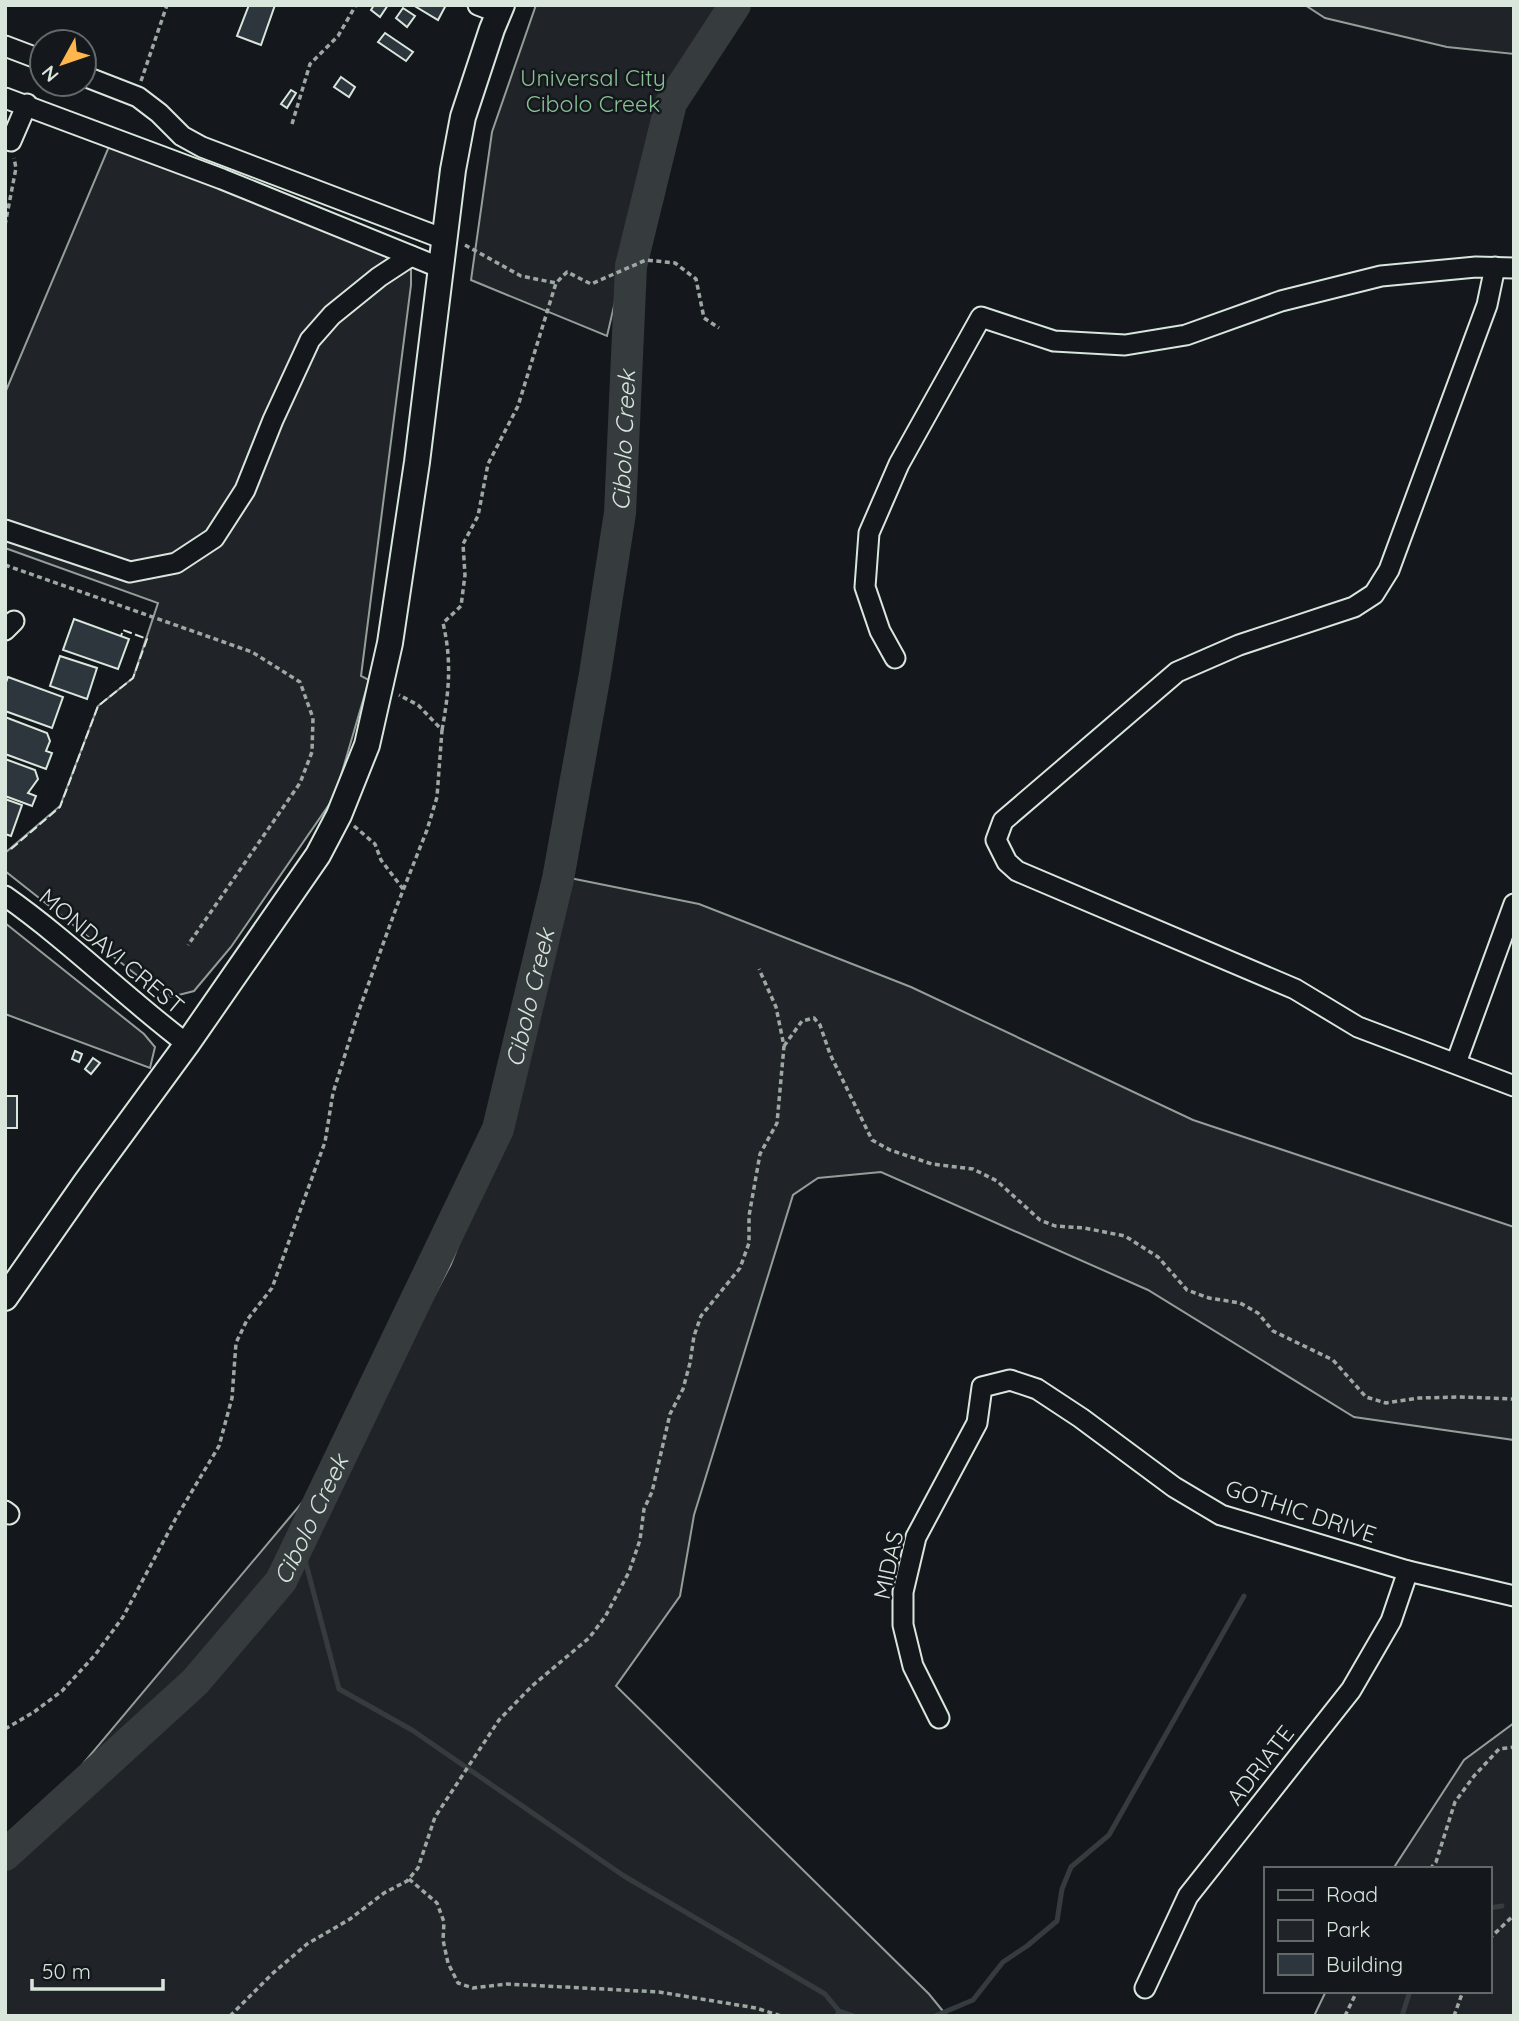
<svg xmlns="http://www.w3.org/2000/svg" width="1519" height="2021" font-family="Quicksand,sans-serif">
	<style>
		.green { fill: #202428; stroke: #939e99; stroke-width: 2 }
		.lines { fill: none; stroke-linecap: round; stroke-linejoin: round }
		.stream { stroke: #363b3e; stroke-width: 5 }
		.river { stroke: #363b3e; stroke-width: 32 }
		.building { fill: #2c363c; stroke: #d8e6dc; stroke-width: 2 }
		.minor-casing { stroke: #d8e6dc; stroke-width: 23 }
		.major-casing { stroke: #d8e6dc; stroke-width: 28 }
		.path { stroke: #9da8a2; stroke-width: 3.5; stroke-dasharray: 5 3.5; stroke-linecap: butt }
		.minor { stroke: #14181c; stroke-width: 19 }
		.major { stroke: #14181c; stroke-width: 24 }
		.fence { stroke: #d8e6dc; stroke-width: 2; stroke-dasharray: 9 3.5; stroke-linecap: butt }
		.labels { text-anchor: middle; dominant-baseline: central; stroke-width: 5; stroke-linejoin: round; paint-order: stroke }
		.park-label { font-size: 23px; fill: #8ac095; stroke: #14181c }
		.street-label { font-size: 23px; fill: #d8e6dc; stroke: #14181c }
		.water-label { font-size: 24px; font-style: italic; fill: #d8e6dc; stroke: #14181c }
	</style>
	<rect width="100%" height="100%" fill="#14181c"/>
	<g class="green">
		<path d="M 536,5 L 720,5 L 645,174 L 607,336 L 471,280 L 492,132 Z"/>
		<path d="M 1305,5 L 1514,5 L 1514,54 L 1447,47 L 1325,18 Z"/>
		<path d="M 113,137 L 411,256 L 411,285 L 361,676 L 369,680 L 335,796 L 231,947 L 194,991 L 171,997 L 153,988 L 5,871 L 5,853 L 60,806 L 98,706 L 133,678 L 158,603 L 5,548 L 5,393 Z"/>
		<path d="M 560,876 L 699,904 L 911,987 L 1193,1120 L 1514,1227 L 1514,1440 L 1354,1417 L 1148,1290 L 881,1172 L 818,1178 L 793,1195 L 694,1515 L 680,1596 L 616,1686 L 929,1994 L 947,2016 L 5,2016 L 5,1842 L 61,1790 L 363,1430 L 451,1264 L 511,1110 L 554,941 Z"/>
		<path d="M 5,923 L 144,1034 L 155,1047 L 150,1068 L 5,1014 Z"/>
		<path d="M 1514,1723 L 1514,2016 L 1314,2016 L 1326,1991 L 1489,1991 L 1489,1869 L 1393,1869 L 1464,1760 Z"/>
	</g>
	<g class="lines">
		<g class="stream">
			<path d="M 300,1541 L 339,1689 L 412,1730 L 624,1876 L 825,1994 L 839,2011 L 837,2016"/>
			<path d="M 1489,1908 L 1502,1906"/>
			<path d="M 839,2011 L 854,2016"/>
			<path d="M 935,2016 L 973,2000 L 1003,1962 L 1027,1946 L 1057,1921 L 1062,1889 L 1071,1867 L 1109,1835 L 1244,1596"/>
			<path d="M 1402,2016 L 1410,1991"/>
		</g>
		<path class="river" id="s1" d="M 5,1855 L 195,1682 L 281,1581 L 498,1129 L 558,879 L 595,674 L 620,513 L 631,266 L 671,103 L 735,5"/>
	</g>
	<g class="building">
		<path d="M 249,5 L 275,5 L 261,45 L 237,36 Z"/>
		<path d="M 374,5 L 388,5 L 380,17 L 371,10 Z"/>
		<path d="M 413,5 L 446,5 L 438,20 Z"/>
		<path d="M 403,8 L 415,16 L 407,27 L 396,18 Z"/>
		<path d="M 385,33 L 413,52 L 406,61 L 378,42 Z"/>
		<path d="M 341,77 L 355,87 L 349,97 L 334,87 Z"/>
		<path d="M 291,90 L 296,93 L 287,108 L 281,104 Z"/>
		<path d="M 74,619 L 129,639 L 118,669 L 63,650 Z"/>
		<path d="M 60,656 L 97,668 L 87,699 L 50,686 Z"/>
		<path d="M 8,677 L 63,697 L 52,728 L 5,711 L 5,685 Z"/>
		<path d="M 5,717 L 47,733 L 50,741 L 46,751 L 52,753 L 46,769 L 5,754 Z"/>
		<path d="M 5,759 L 35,770 L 38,779 L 28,793 L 36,796 L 32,806 L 5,796 Z"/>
		<path d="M 5,799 L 22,805 L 11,836 L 5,834 Z"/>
		<path d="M 75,1051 L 82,1054 L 79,1062 L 72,1059 Z"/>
		<path d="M 93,1058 L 100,1063 L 91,1074 L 85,1069 Z"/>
		<rect x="5" y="1096" width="12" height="32"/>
	</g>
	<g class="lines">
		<defs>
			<g id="minor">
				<path d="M 478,5 L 499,13"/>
				<path d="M 5,46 L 42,60"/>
				<path d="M 84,76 L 138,97 L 159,113 L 182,136 L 202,147 L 444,239"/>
				<path d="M 5,98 L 222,179 L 441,268"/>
				<path d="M 11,141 L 27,104"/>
				<path d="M 1495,267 L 1487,305 L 1389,570 L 1374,594 L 1354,607 L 1239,645 L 1177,672 L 1003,821 L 996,840 L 1007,862 L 1017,871 L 1295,989 L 1358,1027 L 1514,1086"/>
				<path d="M 5,530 L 130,572 L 176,563 L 214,538 L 245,490 L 273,420 L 310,340 L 332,315 L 379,277 L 411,256"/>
				<path d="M 5,630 L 14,621"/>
				<path d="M 895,658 L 880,631 L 865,587 L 869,533 L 899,464 L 981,317 L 1054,341 L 1125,345 L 1186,335 L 1281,301 L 1381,276 L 1476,267 L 1514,268"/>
				<path d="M 5,896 C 69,941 125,997 187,1044"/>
				<path d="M 1456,1063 L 1514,904"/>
				<path d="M 5,1511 L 9,1514"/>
				<path d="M 939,1718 L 913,1666 L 903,1625 L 903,1592 L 916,1537 L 977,1423 L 982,1387 L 1010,1380 L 1037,1389 L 1081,1418 L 1174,1487 L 1221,1515 L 1408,1571 L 1514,1596"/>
				<path d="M 1145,1988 L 1188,1896 L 1351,1690 L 1391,1621 L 1408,1571"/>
			</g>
			<path id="major" d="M 5,1298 L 86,1182 L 187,1044 L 318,855 L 339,815 L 367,745 L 390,643 L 417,462 L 453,170 L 463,117 L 492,29 L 502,5"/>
		</defs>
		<use href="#minor" class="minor-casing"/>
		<use href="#major" class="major-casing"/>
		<g class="path">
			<path d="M 141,81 L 167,5"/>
			<path d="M 56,84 L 72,89"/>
			<path d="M 292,124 L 310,64 L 338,36 L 356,5"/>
			<path d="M 5,225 L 16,168 L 14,158"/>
			<path d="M 465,245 L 521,276 L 556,283"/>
			<path d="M 5,565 L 252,652 L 300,682 L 313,718 L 312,752 L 300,783 L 188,945"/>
			<path d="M 442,730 C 449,692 452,661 443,623 L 461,606 L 465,575 L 463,544 L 478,516 L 488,464 L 518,406 L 556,283 L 567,272 L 591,284 L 646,260 L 675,263 L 696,279 L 704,318 L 719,328"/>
			<path d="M 354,826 L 375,844 L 381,860 L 403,889"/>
			<path d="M 784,1046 L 802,1021 L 814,1018 L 820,1025 L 830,1054 L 872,1140 L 890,1150 L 932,1164 L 973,1169 L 997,1181 L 1040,1220 L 1055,1226 L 1084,1228 L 1125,1236 L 1158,1257 L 1187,1290 L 1209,1298 L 1240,1303 L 1258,1313 L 1273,1331 L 1333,1360 L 1366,1397 L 1386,1403 L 1419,1398 L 1461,1397 L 1514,1399"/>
			<path d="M 5,1729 L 34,1712 L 62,1691 L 95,1655 L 123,1617 L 176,1518 L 219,1446 L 232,1398 L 236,1343 L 247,1320 L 272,1288 L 325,1142 L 333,1093 L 359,1010 L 398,903 L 427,830 L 437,797 L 442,730 L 418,705 L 399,695"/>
			<path d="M 1430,1869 L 1436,1862 L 1455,1802 L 1474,1776 L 1499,1749 L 1514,1747"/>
			<path d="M 409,1879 L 437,1903 L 444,1922 L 443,1940 L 448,1963 L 458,1983 L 473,1988 L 507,1984 L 659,1992 L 756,2008 L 781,2016"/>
			<path d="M 1489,1939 L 1514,1915"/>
			<path d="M 230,2016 L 272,1974 L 307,1944 L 350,1919 L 384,1893 L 407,1881 L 418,1868 L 435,1817 L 499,1720 L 532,1686 L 589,1638 L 605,1617 L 629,1572 L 640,1540 L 644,1509 L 652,1492 L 670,1414 L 683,1389 L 690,1363 L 694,1336 L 701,1316 L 740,1268 L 749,1243 L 749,1216 L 760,1154 L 777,1123 L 784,1046 L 776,1007 L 759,969"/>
			<path d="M 1345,2016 L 1357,1991"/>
			<path d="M 1454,2016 L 1463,1991"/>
		</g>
		<use href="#minor" class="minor"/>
		<use href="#major" class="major"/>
		<path class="fence" d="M 11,849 L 60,807 L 98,706 L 133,678 L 147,639 L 123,630 L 121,636"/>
	</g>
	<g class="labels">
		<g class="park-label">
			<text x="593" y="77">Universal City<tspan x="593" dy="26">Cibolo Creek</tspan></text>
		</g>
		<g class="street-label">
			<text transform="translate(112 951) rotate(40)">MONDAVI CREST</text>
			<text transform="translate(1301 1511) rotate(18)">GOTHIC DRIVE</text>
			<text transform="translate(888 1565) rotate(-78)">MIDAS</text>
			<text transform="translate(1260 1765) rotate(-52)">ADRIATE</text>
		</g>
		<g class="water-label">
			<text stroke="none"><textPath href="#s1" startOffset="1592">Cibolo Creek</textPath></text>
			<text stroke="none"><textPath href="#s1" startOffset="1026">Cibolo Creek</textPath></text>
			<text stroke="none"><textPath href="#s1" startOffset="458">Cibolo Creek</textPath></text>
		</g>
	</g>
	<rect width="1519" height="2021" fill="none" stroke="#d8e6dc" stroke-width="14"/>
	<rect x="1264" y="1867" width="228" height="126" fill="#14181c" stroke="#626a69" stroke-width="2"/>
	<rect x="1278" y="1890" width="35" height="10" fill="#14181c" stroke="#626a69" stroke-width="2"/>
	<text x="1326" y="1902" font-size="21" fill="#d8e6dc">Road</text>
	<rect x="1278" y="1920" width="35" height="21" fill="#202428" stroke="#626a69" stroke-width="2"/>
	<text x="1326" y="1937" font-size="21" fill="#d8e6dc">Park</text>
	<rect x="1278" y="1954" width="35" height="21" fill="#2c363c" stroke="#626a69" stroke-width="2"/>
	<text x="1326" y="1972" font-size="21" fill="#d8e6dc">Building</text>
	<g transform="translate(63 63) rotate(230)"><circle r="33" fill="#14181c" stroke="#626a69" stroke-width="2"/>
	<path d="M0-5L12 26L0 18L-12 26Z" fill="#ffb74d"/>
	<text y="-10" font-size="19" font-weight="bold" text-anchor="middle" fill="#d8e6dc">N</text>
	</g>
	<path d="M32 1979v10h131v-10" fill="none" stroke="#d8e6dc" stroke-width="3.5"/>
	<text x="42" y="1979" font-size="21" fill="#d8e6dc" stroke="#14181c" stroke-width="5" paint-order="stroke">50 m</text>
</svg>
